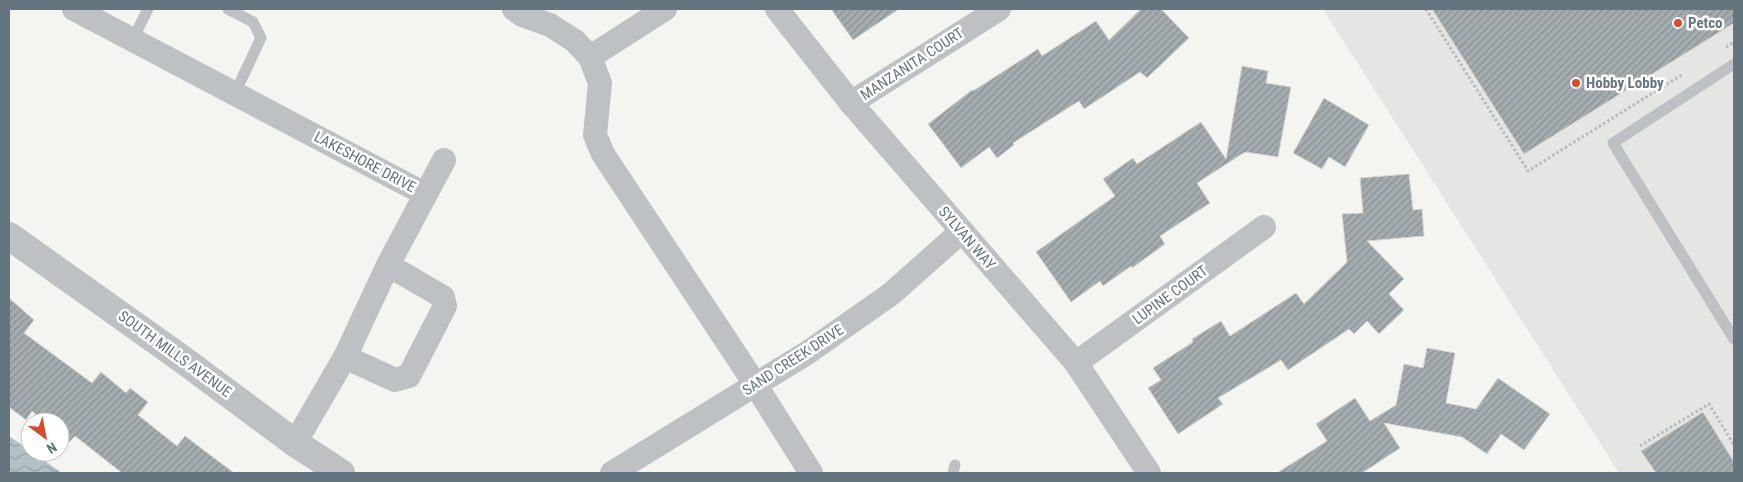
<svg xmlns="http://www.w3.org/2000/svg" width="1743" height="482" font-family="'Roboto Condensed',sans-serif">
	<style>
		.built { fill: #e5e5e4 }
		.water { fill: url(#water-waves) }
		.building { fill: url(#building-hatch); stroke: #d5d5d3 }
		.lines { fill: none; stroke-linecap: round; stroke-linejoin: round }
		.path { stroke: #b7babc; stroke-width: 3; stroke-dasharray: 2.5 2.5; stroke-linecap: butt }
		.service { stroke: #bdc1c4; stroke-width: 11 }
		.minor { stroke: #bdc1c4; stroke-width: 24 }
		.tertiary { stroke: #bdc1c4; stroke-width: 28 }
		.poi-dot { fill: #d54c2f; stroke: #fff; stroke-width: 2 }
		.labels { text-anchor: middle; dominant-baseline: central; stroke-width: 5; stroke-linejoin: round; paint-order: stroke }
		.poi-label { font-size: 15px; font-weight: bold; fill: #65757f; stroke: #fff; text-anchor: start }
		.street-label { font-size: 15px; fill: #65757f; stroke: #fff }
	</style>
	<defs>
		<pattern id="water-waves" width="16" height="10" patternUnits="userSpaceOnUse" patternTransform="scale(1.25)"><rect width="16" height="10" fill="#b4c1c4"/><path d="M0 5q4-4 8 0t8 0" fill="none" stroke="#96a1a4"/></pattern>
		<pattern id="building-hatch" width="6" height="6" patternUnits="userSpaceOnUse" patternTransform="scale(1.25)"><rect width="6" height="6" fill="#a4acb0"/><path d="M-1 1l2-2M0 6l6-6M5 7l2-2" fill="none" stroke="#899194"/></pattern>
	</defs>
	<rect width="100%" height="100%" fill="#f4f4f0"/>
	<path class="built" d="M 1323,9 L 1734,9 L 1734,473 L 1619,473 Z"/>
	<path class="water" d="M 9,436 L 62,473 L 9,473 Z"/>
	<g class="building">
		<path d="M 831,9 L 899,9 L 853,40 Z"/>
		<path d="M 1141,9 L 1161,9 L 1189,38 L 1147,78 L 1140,72 L 1084,109 L 1079,101 L 1013,143 L 1014,145 L 997,158 L 989,147 L 961,168 L 928,124 L 972,90 L 973,91 L 1038,49 L 1042,56 L 1096,21 L 1109,40 Z"/>
		<path d="M 1432,9 L 1734,9 L 1734,23 L 1524,154 Z"/>
		<path d="M 1242,66 L 1268,71 L 1266,83 L 1291,87 L 1278,157 L 1245,152 L 1197,183 L 1210,203 L 1160,236 L 1165,244 L 1132,268 L 1131,266 L 1103,286 L 1100,281 L 1071,302 L 1036,252 L 1115,196 L 1103,179 L 1133,158 L 1137,164 L 1201,122 L 1226,159 Z"/>
		<path d="M 1324,98 L 1369,125 L 1345,167 L 1329,157 L 1322,169 L 1293,153 Z"/>
		<path d="M 1409,174 L 1413,210 L 1422,209 L 1424,236 L 1367,241 L 1404,279 L 1389,294 L 1404,310 L 1379,334 L 1367,321 L 1354,334 L 1349,329 L 1288,370 L 1281,360 L 1218,398 L 1223,404 L 1178,434 L 1148,388 L 1161,380 L 1153,368 L 1193,342 L 1192,339 L 1221,321 L 1230,336 L 1296,293 L 1304,304 L 1347,262 L 1342,214 L 1363,213 L 1360,178 Z"/>
		<path d="M 9,298 L 34,320 L 24,333 L 92,383 L 101,372 L 126,393 L 130,388 L 148,402 L 138,415 L 177,446 L 185,436 L 234,473 L 122,473 L 75,436 L 60,452 L 60,422 L 44,422 L 32,411 L 26,420 L 9,407 Z"/>
		<path d="M 1427,348 L 1455,353 L 1446,403 L 1476,409 L 1498,378 L 1550,414 L 1524,450 L 1501,434 L 1487,454 L 1462,437 L 1384,423 L 1400,448 L 1362,473 L 1277,473 L 1327,441 L 1316,424 L 1355,398 L 1370,421 L 1396,405 L 1404,364 L 1423,368 Z"/>
		<path d="M 1703,412 L 1734,462 L 1734,473 L 1656,473 L 1641,451 Z"/>
	</g>
	<g class="lines">
		<g class="path">
			<path d="M 1426,9 L 1528,171 L 1683,74"/>
			<path d="M 1726,47 L 1734,42"/>
			<path d="M 1640,446 L 1709,404 L 1734,445"/>
		</g>
		<g class="service">
			<path d="M 228,9 L 253,22 L 261,38 L 235,93"/>
			<path d="M 133,39 L 148,9"/>
			<path d="M 1734,64 L 1613,143 L 1734,339"/>
			<path d="M 953,473 L 955,465"/>
		</g>
		<g class="minor">
			<path d="M 74,9 L 425,194"/>
			<path d="M 514,9 L 522,15 L 550,25 L 575,41 L 590,57 L 600,83 L 595,135 L 603,154 L 755,384 L 811,473"/>
			<path d="M 777,9 L 851,103 L 1076,363 L 1149,473"/>
			<path d="M 590,57 L 665,9"/>
			<path d="M 851,103 L 999,9"/>
			<path d="M 345,357 L 395,380 L 409,376 L 445,306 L 443,297 L 388,265"/>
			<path d="M 1076,363 L 1264,227"/>
			<path d="M 295,443 L 345,357 L 388,265 L 444,160"/>
			<path d="M 612,473 L 807,353 L 891,294 L 962,231"/>
		</g>
		<path class="tertiary" d="M 9,236 L 182,359 L 295,443 L 341,473"/>
	</g>
	<g class="poi-dot">
		<circle cx="1678" cy="23" r="5"/>
		<circle cx="1576" cy="83" r="5"/>
	</g>
	<g class="labels">
		<g class="poi-label">
			<text x="1688" y="23">Petco</text>
			<text x="1586" y="83">Hobby Lobby</text>
		</g>
		<g class="street-label">
			<text transform="translate(912 64) rotate(-33)">MANZANITA COURT</text>
			<text transform="translate(365 162) rotate(28)">LAKESHORE DRIVE</text>
			<text transform="translate(967 238) rotate(49)">SYLVAN WAY</text>
			<text transform="translate(1170 295) rotate(-36)">LUPINE COURT</text>
			<text transform="translate(175 354) rotate(36)">SOUTH MILLS AVENUE</text>
			<text transform="translate(793 360) rotate(-33)">SAND CREEK DRIVE</text>
		</g>
	</g>
	<rect width="1743" height="482" fill="none" stroke="#65757f" stroke-width="20"/>
	<g transform="translate(45 437) rotate(148)"><circle r="24" fill="#ffffff" stroke="#c1c8cc"/>
	<path d="M0-4L9 19L0 12L-9 19Z" fill="#d54c2f"/>
	<text y="-8" font-size="14" font-weight="bold" text-anchor="middle" fill="#65757f">N</text>
	</g>
</svg>
